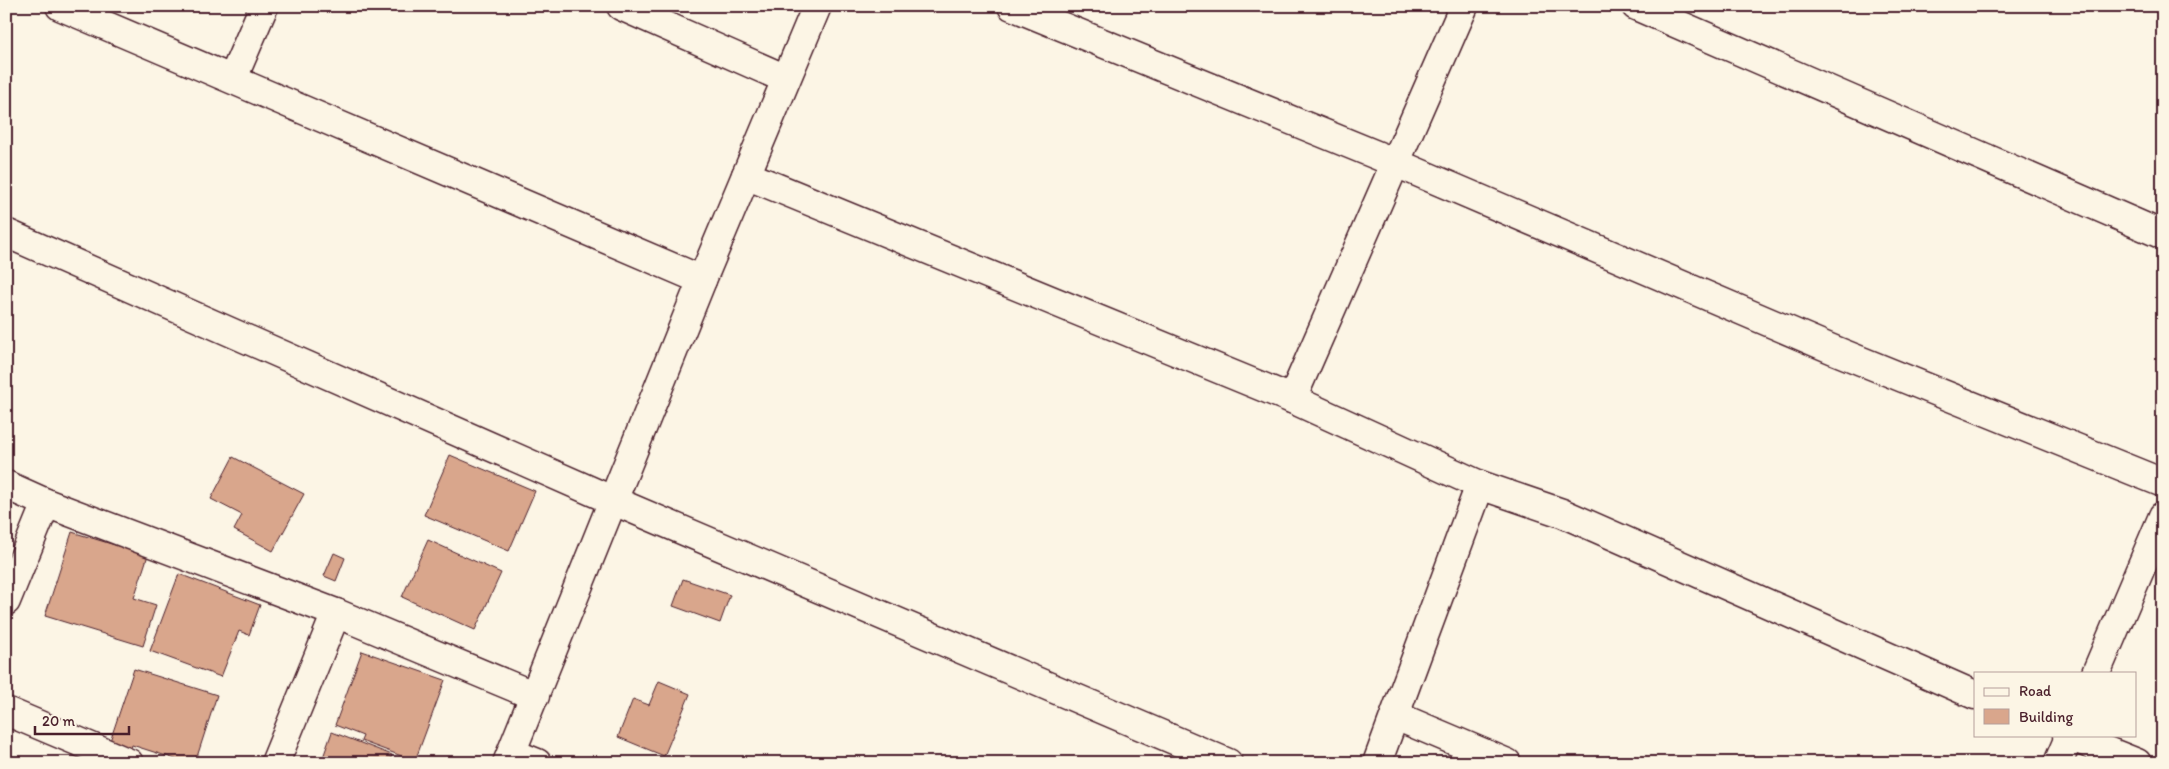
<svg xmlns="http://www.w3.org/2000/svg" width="2169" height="769" font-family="Itim,sans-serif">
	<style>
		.building { fill: #d9a68c; stroke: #4a1f2b }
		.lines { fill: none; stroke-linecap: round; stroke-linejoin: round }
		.minor-casing { stroke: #4a1f2b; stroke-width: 31 }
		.minor { stroke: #fcf5e5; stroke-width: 28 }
	</style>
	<rect width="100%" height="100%" fill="#fcf5e5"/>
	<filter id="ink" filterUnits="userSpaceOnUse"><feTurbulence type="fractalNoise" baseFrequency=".02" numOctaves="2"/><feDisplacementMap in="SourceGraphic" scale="10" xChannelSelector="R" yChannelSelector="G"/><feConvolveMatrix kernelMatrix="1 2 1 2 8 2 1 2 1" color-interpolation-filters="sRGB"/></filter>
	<g filter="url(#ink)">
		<g class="building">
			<path d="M 450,455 L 535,491 L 509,551 L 424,515 Z"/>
			<path d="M 233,457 L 304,494 L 273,551 L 234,530 L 242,515 L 211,499 Z"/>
			<path d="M 72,532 L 148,555 L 134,598 L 156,605 L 143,646 L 45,616 Z"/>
			<path d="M 428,540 L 501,573 L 475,630 L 402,597 Z"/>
			<path d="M 334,553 L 345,558 L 336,581 L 324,576 Z"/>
			<path d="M 179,574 L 260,605 L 249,635 L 239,631 L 221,677 L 150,651 Z"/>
			<path d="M 683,579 L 730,595 L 720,623 L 673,606 Z"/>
			<path d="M 362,651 L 445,680 L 415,761 L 361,741 L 363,736 L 335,725 Z"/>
			<path d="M 134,669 L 217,695 L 195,763 L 188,763 L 132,745 L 130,750 L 109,744 Z"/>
			<path d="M 659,681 L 690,694 L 664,756 L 618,737 L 633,699 L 649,705 Z"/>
			<path d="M 332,732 L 392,755 L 389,763 L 321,763 Z"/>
		</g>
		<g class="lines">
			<defs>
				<g id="minor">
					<path d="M 60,6 L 702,280"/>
					<path d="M 621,6 L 786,79"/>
					<path d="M 1012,6 L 1396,163 L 1834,350 L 2163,483"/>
					<path d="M 1636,6 L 2163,235"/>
					<path d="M 233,78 L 264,6"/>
					<path d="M 746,175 L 1292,399 L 1480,485 L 1562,513 L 1975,695"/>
					<path d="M 6,233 L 614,501 L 1228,763"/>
					<path d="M 1292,399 L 1464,6"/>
					<path d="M 6,485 L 46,503 L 336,613 L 535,696"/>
					<path d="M 6,601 L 46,503"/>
					<path d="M 2096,673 L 2163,516"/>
					<path d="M 6,711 L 129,763"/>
					<path d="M 1396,716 L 1507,763"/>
					<path d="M 2067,735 L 2137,763"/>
					<path d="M 512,753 L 537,763"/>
					<path d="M 275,763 L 336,613"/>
					<path d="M 507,763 L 702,280 L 817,6"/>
					<path d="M 1377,763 L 1480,485"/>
					<path d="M 2058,763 L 2070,735"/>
				</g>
			</defs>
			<use href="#minor" class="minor-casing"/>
			<use href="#minor" class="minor"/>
		</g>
	</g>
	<rect width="2169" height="769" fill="none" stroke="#fcf5e5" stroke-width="25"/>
	<rect x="12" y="12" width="2144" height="744" fill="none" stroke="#4a1f2b" stroke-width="2" filter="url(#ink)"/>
	<rect x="1974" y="672" width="162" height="65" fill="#fcf5e5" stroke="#b59f9b"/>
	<rect x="1984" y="688" width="25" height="8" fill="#fcf5e5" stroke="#b59f9b"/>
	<text x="2019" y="696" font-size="15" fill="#4a1f2b">Road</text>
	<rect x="1984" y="709" width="25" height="15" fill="#d9a68c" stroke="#b59f9b"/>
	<text x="2019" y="722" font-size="15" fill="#4a1f2b">Building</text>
	<path d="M35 726v8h94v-8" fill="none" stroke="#4a1f2b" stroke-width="2.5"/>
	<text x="42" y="726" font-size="15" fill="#4a1f2b" stroke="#fcf5e5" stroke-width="4" paint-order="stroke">20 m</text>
</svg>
